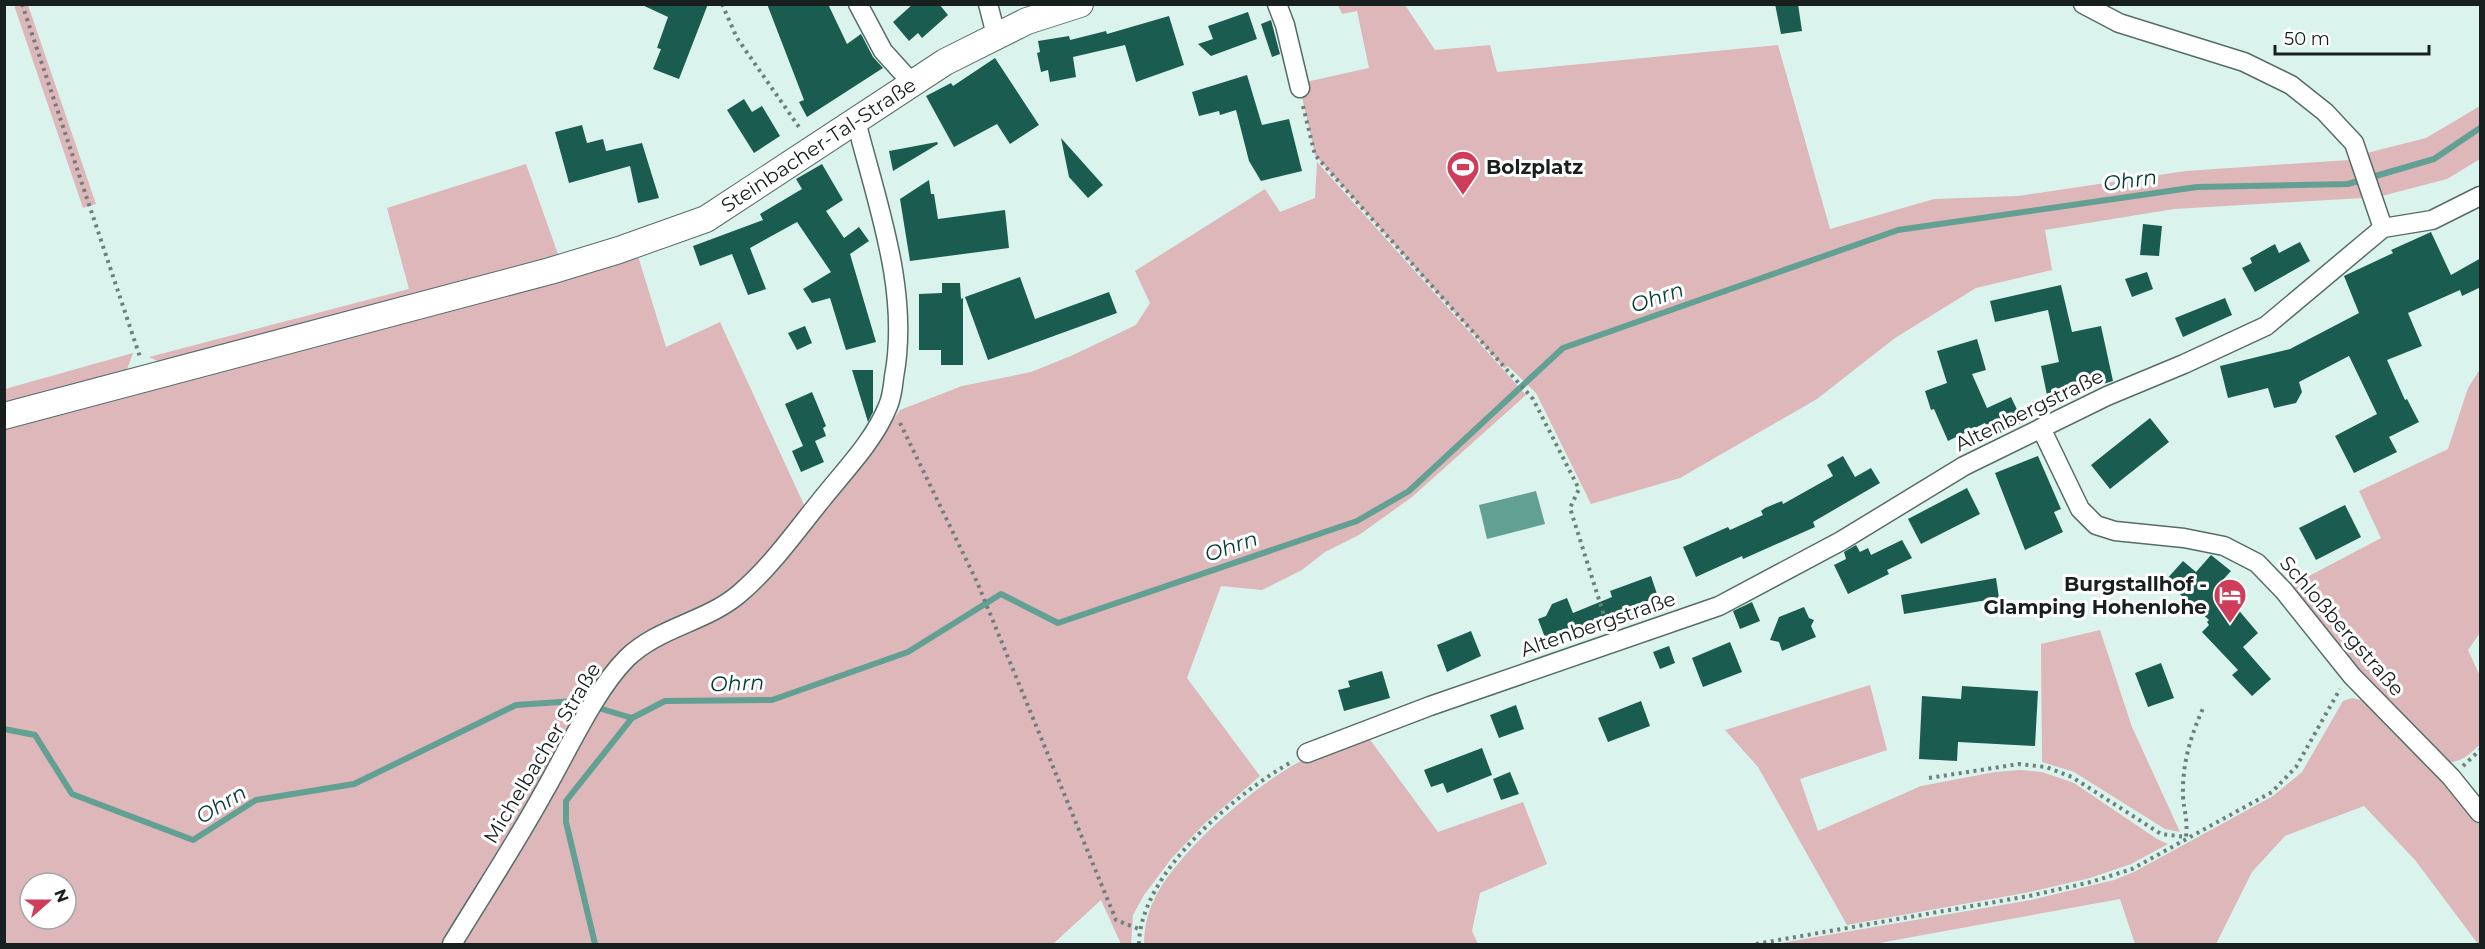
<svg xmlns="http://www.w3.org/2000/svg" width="2485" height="949" font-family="Montserrat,sans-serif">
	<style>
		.green { fill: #ddb7b9; fill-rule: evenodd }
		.water { fill: #62a093 }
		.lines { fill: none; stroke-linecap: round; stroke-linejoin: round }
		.stream { stroke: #62a093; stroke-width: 6 }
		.building { fill: #1b5c51 }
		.street-casing { stroke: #566d67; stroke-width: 21 }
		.secondary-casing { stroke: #566d67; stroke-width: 28 }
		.path { stroke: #6f807c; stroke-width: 4; stroke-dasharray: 3 4.5; stroke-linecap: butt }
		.street { stroke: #fff; stroke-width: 18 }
		.secondary { stroke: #fff; stroke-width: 26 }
		.labels { text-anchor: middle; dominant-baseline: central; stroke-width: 6; stroke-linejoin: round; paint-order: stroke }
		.street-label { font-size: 20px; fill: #17201e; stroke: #fff }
		.poi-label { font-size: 20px; font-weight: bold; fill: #17201e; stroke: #fff; text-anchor: start }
		.water-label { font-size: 21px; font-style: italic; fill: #003b32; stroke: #fff }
	</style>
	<rect width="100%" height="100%" fill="#daf4ed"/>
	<g class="green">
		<path d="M 14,5 L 28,5 L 96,204 L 83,208 Z"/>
		<path d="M 1338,5 L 1405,5 L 1435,50 L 1490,45 L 1497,72 L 1778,45 L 1830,229 L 1934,199 L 2018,196 L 2186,171 L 2349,160 L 2363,198 L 2174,209 L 2045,230 L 2052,270 L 1976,288 L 1895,338 L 1817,399 L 1680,478 L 1591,504 L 1536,393 L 1508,366 L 1504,368 L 1315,155 L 1300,88 L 1310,81 L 1369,68 L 1357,11 L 1342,14 Z"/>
		<path d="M 2480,106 L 2480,159 L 2447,179 L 2378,197 L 2367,153 L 2426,138 Z"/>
		<path d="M 1317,162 L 1526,395 L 1412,497 L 1359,535 L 1325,552 L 1302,570 L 1262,590 L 1221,586 L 1187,678 L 1260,776 L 1205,823 L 1171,859 L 1144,895 L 1133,915 L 1131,944 L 1121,944 L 1101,900 L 1053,944 L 459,944 L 532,827 L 612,689 L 631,663 L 647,649 L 722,612 L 882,436 L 900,410 L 962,386 L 1031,372 L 1071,356 L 1136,325 L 1150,303 L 1135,271 L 1265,189 L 1280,212 L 1315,198 Z"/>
		<path d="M 526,164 L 559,257 L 162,363 L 149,357 L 409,289 L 387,208 Z"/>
		<path d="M 638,256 L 666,347 L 720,322 L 805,507 L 750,575 L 705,608 L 620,653 L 599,677 L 522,819 L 443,944 L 5,944 L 5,424 ZM 30,883 L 66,883 L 66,919 L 30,919 Z"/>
		<path d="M 133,353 L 126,372 L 5,405 L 5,389 Z"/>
		<path d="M 2480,369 L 2480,633 L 2468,650 L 2480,676 L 2480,744 C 2472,753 2459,764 2446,762 L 2373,686 L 2290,586 L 2381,538 L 2359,491 L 2448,449 L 2468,388 Z"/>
		<path d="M 2100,630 L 2132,727 L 2180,832 L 2165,829 L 2074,772 L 2042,762 L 2041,644 Z"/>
		<path d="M 1870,685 L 1887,750 L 1800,779 L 1818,831 L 1921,786 L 1995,772 L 2021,770 L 2042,772 L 2074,783 L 2157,839 L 2168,844 L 2131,864 L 2090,878 L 2030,892 L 1847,925 L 1758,767 L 1725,730 Z"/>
		<path d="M 2352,698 L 2365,701 L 2444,781 L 2480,826 L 2480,944 L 2478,944 L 2415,860 L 2364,806 L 2285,836 L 2252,872 L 2216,944 L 2135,944 L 2120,899 L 1874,944 L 1775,944 L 2031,900 L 2114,880 L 2134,872 L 2273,796 L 2302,772 L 2343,701 Z"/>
		<path d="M 1368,737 L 1438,832 L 1523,802 L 1547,864 L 1480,893 L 1472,931 L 1478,944 L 1144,944 C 1144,930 1147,913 1154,900 C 1176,852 1260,780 1307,758 C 1327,749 1348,744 1368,737 Z"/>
	</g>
	<path class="water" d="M 1536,491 L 1545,524 L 1487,539 L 1479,505 Z"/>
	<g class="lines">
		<g class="stream">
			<path d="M 4,729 L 35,735 L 72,794 L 193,840 L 256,800 L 354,784 L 516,705 L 575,701 L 632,718 L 665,701 L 772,700 L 908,652 L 1001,594 L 1058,623 L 1357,521 L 1409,491 L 1563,348 L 1898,230 L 2197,187 L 2348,184 L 2434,159 L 2480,128"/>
			<path d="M 595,944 L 566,822 L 566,801 L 632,718"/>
		</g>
	</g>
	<g class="building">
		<path d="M 640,4 L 708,4 L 679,79 L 653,69 L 661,49 L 657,48 L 668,17 Z"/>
		<path d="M 767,4 L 828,4 L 847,44 L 861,34 L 873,57 L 883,68 L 807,117 L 799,102 L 804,100 Z"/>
		<path d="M 913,4 L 939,4 L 948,15 L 922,38 L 918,33 L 909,41 L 893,22 Z"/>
		<path d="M 1775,4 L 1798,4 L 1802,31 L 1781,34 Z"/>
		<path d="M 1248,12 L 1257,39 L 1211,56 L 1198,44 L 1213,39 L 1208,26 Z"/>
		<path d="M 1169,16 L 1184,65 L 1136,82 L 1125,45 L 1073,57 L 1076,77 L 1050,82 L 1048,70 L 1041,72 L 1037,53 L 1040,52 L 1038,41 L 1069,36 L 1070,40 L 1106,31 L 1107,34 Z"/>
		<path d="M 1271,20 L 1280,54 L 1272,57 L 1261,24 Z"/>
		<path d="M 995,58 L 1039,125 L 1010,144 L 997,124 L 954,147 L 926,96 L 951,83 L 953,86 Z"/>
		<path d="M 1247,75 L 1262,125 L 1289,119 L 1302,171 L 1261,181 L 1249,161 L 1236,110 L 1220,115 L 1219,111 L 1199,116 L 1192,92 Z"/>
		<path d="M 744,99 L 752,112 L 762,106 L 780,136 L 754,153 L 727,110 Z"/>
		<path d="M 582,125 L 587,143 L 603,139 L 606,151 L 642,143 L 659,198 L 638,203 L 630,166 L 569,183 L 555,132 Z"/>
		<path d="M 1061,138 L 1103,185 L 1088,198 L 1069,177 Z"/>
		<path d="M 937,142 L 938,144 L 893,171 L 889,151 Z"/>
		<path d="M 822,164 L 843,200 L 826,211 L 844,238 L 859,227 L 869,241 L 850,254 L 876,342 L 846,350 L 830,298 L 812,303 L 803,289 L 831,272 L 797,222 L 750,248 L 766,289 L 748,295 L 732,254 L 700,266 L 693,246 L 763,220 L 760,214 L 802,189 L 796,179 Z"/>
		<path d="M 929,180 L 931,194 L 934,194 L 938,219 L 1005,210 L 1009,248 L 910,261 L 900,199 Z"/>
		<path d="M 2143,224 L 2162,226 L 2159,256 L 2140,255 Z"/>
		<path d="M 2431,232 L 2451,275 L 2481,258 L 2481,287 L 2462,296 L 2460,290 L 2408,313 L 2422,346 L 2387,360 L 2405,400 L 2407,399 L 2419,422 L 2389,437 L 2397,452 L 2354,473 L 2335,436 L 2377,414 L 2349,356 L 2299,382 L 2302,392 L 2296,403 L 2274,408 L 2268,388 L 2228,398 L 2220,366 L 2290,349 L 2359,313 L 2344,276 L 2393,253 L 2391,250 Z"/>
		<path d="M 2300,242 L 2310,261 L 2255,292 L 2242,268 L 2252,263 L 2250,258 L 2275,244 L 2279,253 Z"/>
		<path d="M 2147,272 L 2153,289 L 2132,297 L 2125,279 Z"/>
		<path d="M 1020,277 L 1035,319 L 1109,292 L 1117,313 L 988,360 L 965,297 Z"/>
		<path d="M 942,283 L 960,283 L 961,299 L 963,298 L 963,365 L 941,365 L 941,350 L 919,350 L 919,294 L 942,293 Z"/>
		<path d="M 2061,285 L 2072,332 L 2101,326 L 2113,381 L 2048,400 L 2041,366 L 2059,362 L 2048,310 L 1995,322 L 1990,301 Z"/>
		<path d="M 2225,298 L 2232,315 L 2183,337 L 2175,318 Z"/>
		<path d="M 805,326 L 812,343 L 797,350 L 788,333 Z"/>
		<path d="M 1977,339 L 1986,370 L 1972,374 L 1987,408 L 2011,397 L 2023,422 L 1992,437 L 1985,423 L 1948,441 L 1934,409 L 1931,410 L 1925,391 L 1947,383 L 1937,351 Z"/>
		<path d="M 852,370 L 873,370 L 873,412 L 868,422 Z"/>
		<path d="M 812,392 L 826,426 L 823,428 L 826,436 L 815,441 L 824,462 L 801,472 L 792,451 L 803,446 L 785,404 Z"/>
		<path d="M 2150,418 L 2169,442 L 2110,489 L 2091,465 Z"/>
		<path d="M 1843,456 L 1855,477 L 1871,468 L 1880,483 L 1813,522 L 1815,527 L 1743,559 L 1742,556 L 1696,577 L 1683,547 L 1728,527 L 1730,530 L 1763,515 L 1761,511 L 1765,508 L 1782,501 L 1783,504 L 1833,476 L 1827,465 Z"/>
		<path d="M 2038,456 L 2061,509 L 2054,512 L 2063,532 L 2025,550 L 1995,473 Z"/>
		<path d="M 1967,488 L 1980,514 L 1921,544 L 1908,519 Z"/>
		<path d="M 2345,505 L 2361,537 L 2316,560 L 2299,528 Z"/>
		<path d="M 1902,540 L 1912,558 L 1887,570 L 1889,574 L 1848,594 L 1834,565 L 1846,559 L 1844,552 L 1856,545 L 1860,552 L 1868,548 L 1871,555 Z"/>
		<path d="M 2211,555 L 2231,571 L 2221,582 L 2241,603 L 2236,607 L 2258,633 L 2243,647 L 2271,679 L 2252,696 L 2232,675 L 2238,670 L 2202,632 L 2209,625 L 2207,622 L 2209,620 L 2165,581 L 2183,561 L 2196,572 Z"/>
		<path d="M 1651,576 L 1658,597 L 1645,602 L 1647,611 L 1621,620 L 1619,616 L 1546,640 L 1538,619 L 1546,616 L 1552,604 L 1567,598 L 1573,613 L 1612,597 L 1610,591 Z"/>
		<path d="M 1996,578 L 1999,598 L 1904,614 L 1901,595 Z"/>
		<path d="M 1752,602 L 1760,621 L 1740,629 L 1733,611 Z"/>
		<path d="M 1804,607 L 1809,618 L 1814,620 L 1811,626 L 1816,637 L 1782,651 L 1779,642 L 1770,640 L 1779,617 Z"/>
		<path d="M 1471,631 L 1481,656 L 1447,672 L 1437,645 Z"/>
		<path d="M 1730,642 L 1742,672 L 1703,687 L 1692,658 Z"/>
		<path d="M 1669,646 L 1675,663 L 1660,669 L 1653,652 Z"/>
		<path d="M 2161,663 L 2174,698 L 2148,707 L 2135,673 Z"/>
		<path d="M 1382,671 L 1390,698 L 1344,711 L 1338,690 L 1350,687 L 1348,681 Z"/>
		<path d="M 1962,686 L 2038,691 L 2035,746 L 1958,742 L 1957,761 L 1919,759 L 1922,696 L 1961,699 Z"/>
		<path d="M 1641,701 L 1650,726 L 1608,742 L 1598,718 Z"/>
		<path d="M 1516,705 L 1524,729 L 1499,738 L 1490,715 Z"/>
		<path d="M 1482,748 L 1492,775 L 1447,793 L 1443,783 L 1431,787 L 1424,770 Z"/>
		<path d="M 1510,772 L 1519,794 L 1501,800 L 1493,779 Z"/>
	</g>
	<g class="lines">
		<defs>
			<g id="street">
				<path d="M 858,4 L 883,51 L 912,83"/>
				<path d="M 988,4 L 996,35"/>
				<path d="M 1277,4 L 1285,25 L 1300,88"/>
				<path d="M 2083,4 L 2119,23 L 2244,62 L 2291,85 L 2325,112 L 2354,143 L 2383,228"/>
				<path d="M 2041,428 L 2080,509 L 2096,525 L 2115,531 L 2184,538 L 2224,546 L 2257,563 L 2284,591 L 2352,676 L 2451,777 L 2480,813"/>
				<path d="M 1307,753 L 1430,706 L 1719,606 L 1841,541 L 1964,466 L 2107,396 L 2184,364 L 2266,326 L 2383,228 L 2432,220 L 2480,196"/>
				<path d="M 452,944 C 483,893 516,843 545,790 C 568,750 595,690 627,658 C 659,627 706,622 739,594 C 771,567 796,531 822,499 C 845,470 874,441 888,406 C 892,397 893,386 894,377 C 910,291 877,204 856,121"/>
			</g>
			<g id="secondary">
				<path id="s1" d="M 4,416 L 550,271 L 619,250 L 706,219 L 945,62 L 1027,21 L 1080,4"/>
			</g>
		</defs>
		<use href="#street" class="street-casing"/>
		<use href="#secondary" class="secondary-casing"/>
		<g class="path">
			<path d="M 22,4 L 140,357"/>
			<path d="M 722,4 L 737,38 L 801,130"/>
			<path d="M 1303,106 L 1315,155 L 1533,399 L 1579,489 L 1570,508 L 1607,625"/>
			<path d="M 900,423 L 977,582 L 1116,920 L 1139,929"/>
			<path d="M 2463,766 L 2480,750"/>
			<path d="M 1929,778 L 2019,764 L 2046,767 L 2072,777 L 2161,834 L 2186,837 C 2188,819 2184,812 2183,796 C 2182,763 2191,735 2204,706"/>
			<path d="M 1139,944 C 1140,873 1235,794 1293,761"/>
			<path d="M 1756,944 L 2029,896 L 2091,882 L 2132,869 L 2272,792 L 2296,767 L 2340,689"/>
		</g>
		<use href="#street" class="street"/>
		<use href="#secondary" class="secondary"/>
	</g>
	<defs>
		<symbol id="stadium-pin" viewBox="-11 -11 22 30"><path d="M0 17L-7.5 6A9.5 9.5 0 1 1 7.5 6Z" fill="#ce3e5b" stroke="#fff"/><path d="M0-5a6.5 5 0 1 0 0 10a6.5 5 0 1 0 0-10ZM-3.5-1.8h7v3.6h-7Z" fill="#fff"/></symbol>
		<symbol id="hotel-pin" viewBox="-11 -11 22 30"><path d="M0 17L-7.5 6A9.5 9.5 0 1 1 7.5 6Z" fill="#ce3e5b" stroke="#fff"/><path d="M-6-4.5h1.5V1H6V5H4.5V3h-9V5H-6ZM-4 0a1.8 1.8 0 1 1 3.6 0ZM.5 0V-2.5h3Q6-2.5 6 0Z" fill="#fff"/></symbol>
	</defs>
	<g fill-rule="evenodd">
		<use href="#stadium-pin" x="1444" y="148" width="38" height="52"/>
		<use href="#hotel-pin" x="2211" y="576" width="38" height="52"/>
	</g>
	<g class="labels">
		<g class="street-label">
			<text stroke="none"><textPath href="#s1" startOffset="864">Steinbacher-Tal-Straße</textPath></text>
			<text transform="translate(2029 410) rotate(-26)">Altenbergstraße</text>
			<text transform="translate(1598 624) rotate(-19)">Altenbergstraße</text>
			<text transform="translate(2342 626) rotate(49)">Schloßbergstraße</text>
			<text transform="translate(542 753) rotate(-59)">Michelbacher Straße</text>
		</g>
		<g class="poi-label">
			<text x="1486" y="167">Bolzplatz</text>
			<text x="2207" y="584" text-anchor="end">Burgstallhof -<tspan x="2207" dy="23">Glamping Hohenlohe</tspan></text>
		</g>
		<g class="water-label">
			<text transform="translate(2130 180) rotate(-8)">Ohrn</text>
			<text transform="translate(1657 297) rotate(-19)">Ohrn</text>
			<text transform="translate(1231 546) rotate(-19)">Ohrn</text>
			<text transform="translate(737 683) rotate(-2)">Ohrn</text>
			<text transform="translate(221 804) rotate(-31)">Ohrn</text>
		</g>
	</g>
	<rect width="2485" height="949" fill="none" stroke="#17201e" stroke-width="12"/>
	<g transform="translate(48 901) rotate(69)"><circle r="28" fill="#ffffff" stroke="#a2a6a5" stroke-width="1.5"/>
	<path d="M0-4.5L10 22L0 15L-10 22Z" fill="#ce3e5b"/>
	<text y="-9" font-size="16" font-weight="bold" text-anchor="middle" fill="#17201e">N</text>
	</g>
	<path d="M2275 45v9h154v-9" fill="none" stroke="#17201e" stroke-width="3"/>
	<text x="2284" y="45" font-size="18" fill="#17201e" stroke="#ffffff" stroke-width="4.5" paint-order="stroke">50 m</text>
</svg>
